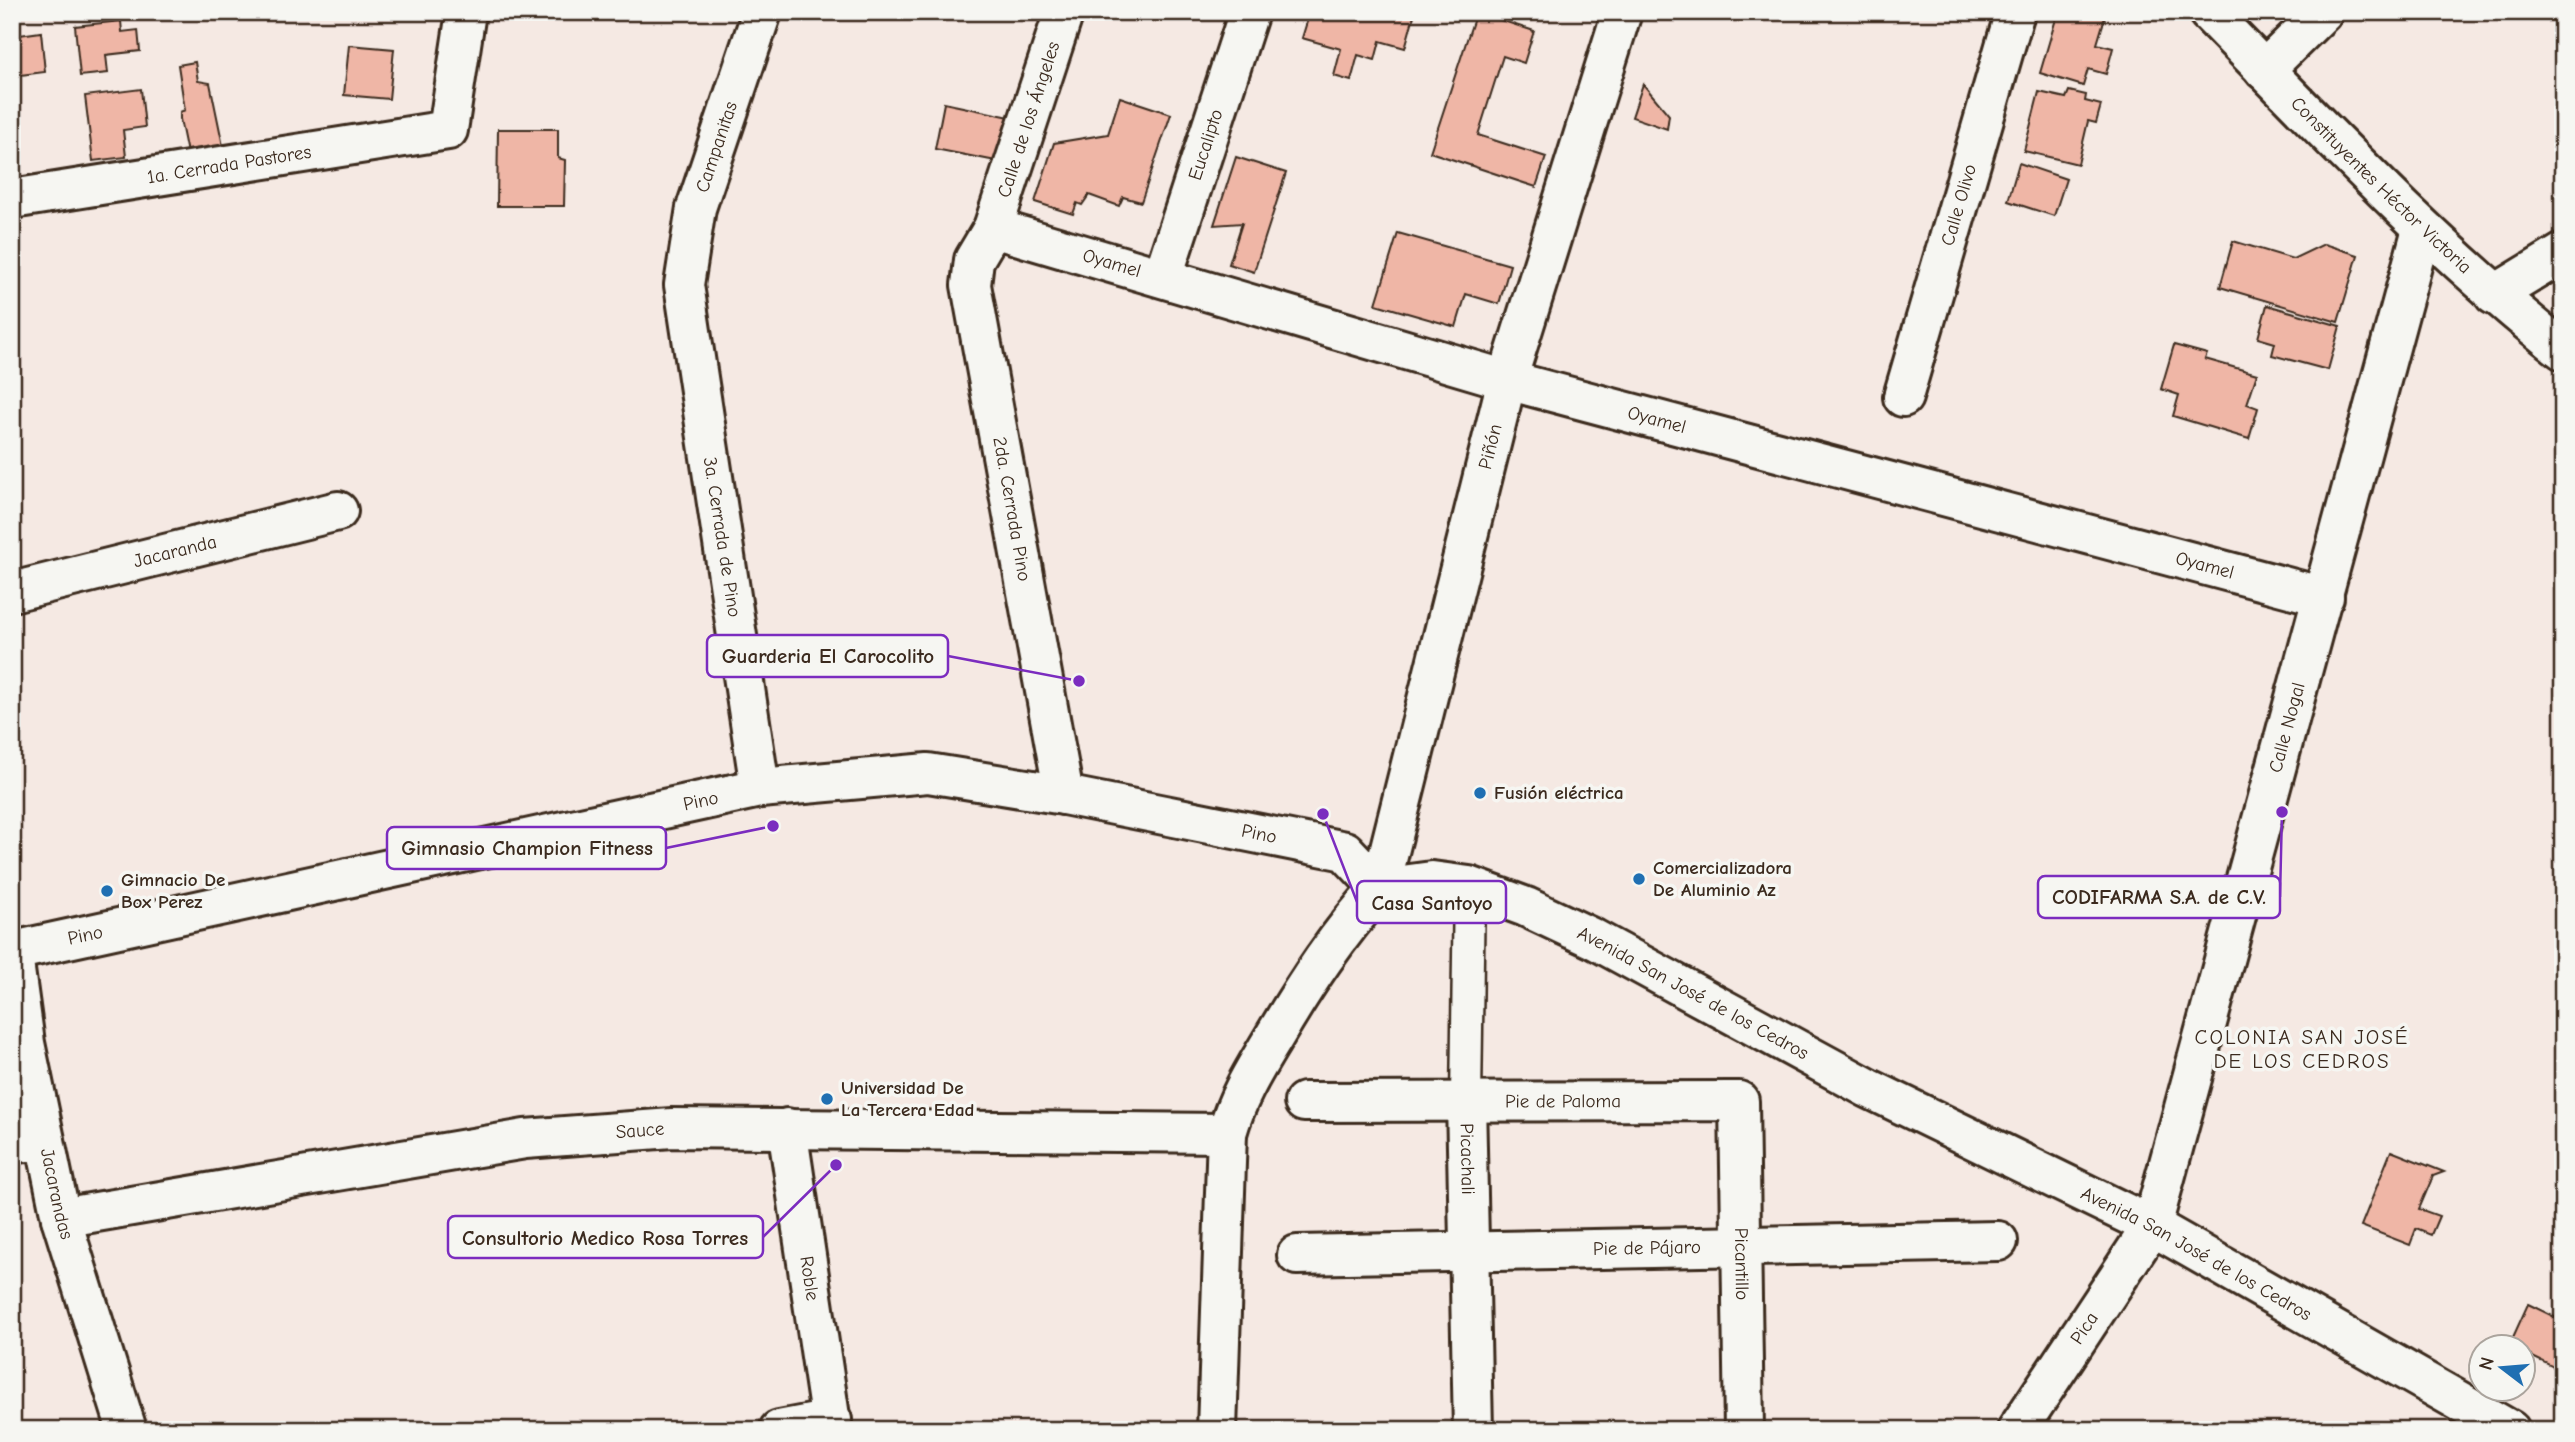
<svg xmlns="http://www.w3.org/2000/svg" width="2575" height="1442" font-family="'Comic Neue',sans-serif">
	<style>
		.building { fill: #efb6a6; stroke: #3b2a1e; stroke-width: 2 }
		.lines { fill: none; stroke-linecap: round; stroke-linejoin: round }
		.pedestrian-casing { stroke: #3b2a1e; stroke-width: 35 }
		.minor-casing { stroke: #3b2a1e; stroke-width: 44 }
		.tertiary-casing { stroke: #3b2a1e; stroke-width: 44 }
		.pedestrian { stroke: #f6f6f2; stroke-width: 30 }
		.minor { stroke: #f6f6f2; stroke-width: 38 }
		.tertiary { stroke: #f6f6f2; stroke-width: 38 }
		.poi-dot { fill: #1f6fb2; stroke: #f6f6f2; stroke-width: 2.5 }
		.labels { text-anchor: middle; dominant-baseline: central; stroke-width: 7; stroke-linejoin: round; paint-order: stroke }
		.street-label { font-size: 19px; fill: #3b2a1e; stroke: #f6f6f2 }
		.poi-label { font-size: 19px; font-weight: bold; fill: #3b2a1e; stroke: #f6f6f2; text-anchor: start }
		.neighbourhood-label { font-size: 21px; letter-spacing: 2px; fill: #3b2a1e; stroke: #f6f6f2 }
		.leader { fill: none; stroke: #7b2cbf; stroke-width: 2.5 }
		.callout-dot { fill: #7b2cbf; stroke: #f6f6f2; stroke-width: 2.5 }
		.callout { fill: #f6f6f2; stroke: #7b2cbf; stroke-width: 2.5 }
		.callout-label { font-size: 21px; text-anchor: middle; font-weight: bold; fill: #3b2a1e }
	</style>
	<rect width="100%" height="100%" fill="#f5e9e3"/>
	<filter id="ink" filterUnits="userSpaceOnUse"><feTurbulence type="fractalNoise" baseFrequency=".0143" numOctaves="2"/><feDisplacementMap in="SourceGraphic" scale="14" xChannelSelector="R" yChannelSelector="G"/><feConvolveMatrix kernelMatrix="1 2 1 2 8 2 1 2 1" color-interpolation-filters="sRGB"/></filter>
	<g filter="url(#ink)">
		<g class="building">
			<path d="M 94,12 L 131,12 L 132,13 L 94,17 Z"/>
			<path d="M 584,12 L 618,12 L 616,20 Z"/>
			<path d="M 1310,12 L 1415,12 L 1405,48 L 1380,41 L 1375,60 L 1358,55 L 1351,81 L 1334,76 L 1341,49 L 1302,38 Z"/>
			<path d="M 1476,12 L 1534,31 L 1524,63 L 1503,56 L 1478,135 L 1546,157 L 1536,187 L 1430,152 Z"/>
			<path d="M 2058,12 L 2120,12 L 2106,14 L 2097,44 L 2113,48 L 2106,74 L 2088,69 L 2083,86 L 2040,73 Z"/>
			<path d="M 121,21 L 122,32 L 138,30 L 140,51 L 106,55 L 108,73 L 80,76 L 75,26 Z"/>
			<path d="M 41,32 L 45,72 L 12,76 L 12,36 Z"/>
			<path d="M 349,45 L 394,49 L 389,99 L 344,95 Z"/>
			<path d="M 195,62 L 198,81 L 210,83 L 223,146 L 187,153 L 180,119 L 180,112 L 185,110 L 178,65 Z"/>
			<path d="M 1643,84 L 1669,115 L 1667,129 L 1632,117 Z"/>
			<path d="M 141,89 L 145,127 L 123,130 L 126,157 L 93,161 L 85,96 Z"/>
			<path d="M 2069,91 L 2086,95 L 2085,101 L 2101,105 L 2096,123 L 2088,121 L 2078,164 L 2024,151 L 2039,92 L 2066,98 Z"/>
			<path d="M 1120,97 L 1171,114 L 1141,202 L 1123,197 L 1119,206 L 1089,195 L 1082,205 L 1077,203 L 1073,214 L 1035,202 L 1054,143 L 1108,134 Z"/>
			<path d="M 944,103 L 1010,117 L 1001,162 L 935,149 Z"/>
			<path d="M 498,129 L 558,129 L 558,158 L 565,160 L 564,206 L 497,206 Z"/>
			<path d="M 1236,157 L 1286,173 L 1254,272 L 1229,264 L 1242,223 L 1214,225 Z"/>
			<path d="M 2019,163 L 2066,179 L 2054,216 L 2008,201 Z"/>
			<path d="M 1398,233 L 1510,265 L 1499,304 L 1466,294 L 1456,327 L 1376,304 Z"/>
			<path d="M 2233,241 L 2293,259 L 2324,244 L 2358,255 L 2338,322 L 2220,287 Z"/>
			<path d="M 2267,305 L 2340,326 L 2328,370 L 2272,355 L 2275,343 L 2258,338 Z"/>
			<path d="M 2174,345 L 2207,354 L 2205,359 L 2257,374 L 2247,404 L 2258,408 L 2249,439 L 2173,416 L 2179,395 L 2161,389 Z"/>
			<path d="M 2391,1151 L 2444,1172 L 2433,1176 L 2419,1209 L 2439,1216 L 2431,1235 L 2416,1229 L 2410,1245 L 2361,1226 Z"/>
			<path d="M 2528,1304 L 2563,1321 L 2562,1371 L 2522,1352 L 2522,1348 L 2509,1346 Z"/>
		</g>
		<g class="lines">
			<defs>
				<path id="pedestrian" d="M 1466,1101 L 1469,886"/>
				<g id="minor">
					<path id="s1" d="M 2208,12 C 2323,129 2434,248 2563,350"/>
					<path d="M 2264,70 L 2323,12"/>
					<path id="s2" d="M 12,199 L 448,130 L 466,12"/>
					<path id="s3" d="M 993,228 L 1507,380 L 2324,597"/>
					<path id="s4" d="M 1163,276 L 1249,12"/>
					<path d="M 2494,295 L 2563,253"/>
					<path id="s5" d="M 1903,397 L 2015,12"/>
					<path id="s6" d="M 12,592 L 338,511"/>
					<path id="s7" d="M 760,788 L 684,285 L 696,208 L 762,12"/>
					<path id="s8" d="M 1064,795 L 971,285 L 974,260 L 993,228 L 1064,12"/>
					<path id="s9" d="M 13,951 L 760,788 L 928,773 L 1064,795 L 1345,851 L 1380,888"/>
					<path id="s10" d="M 1466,1101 L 1473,1430"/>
					<path id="s11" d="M 1304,1102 L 1739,1101 L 1744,1430"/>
					<path id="s12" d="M 787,1128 L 832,1430"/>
					<path d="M 12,1143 L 45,1141"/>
					<path id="s13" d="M 61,1218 L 525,1139 L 672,1128 L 1227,1133"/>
					<path id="s14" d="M 1297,1255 L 1998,1241"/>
					<path d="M 779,1430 L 832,1420"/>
					<path id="s15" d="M 2017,1430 L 2152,1226 L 2422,229"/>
				</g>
				<g id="tertiary">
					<path id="s16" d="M 1380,888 L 1507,380 L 1622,12"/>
					<path id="s17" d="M 12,948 L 25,1043 L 61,1218 L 127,1430"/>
					<path id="s18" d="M 1217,1430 L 1227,1133 C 1237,1097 1255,1069 1274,1037 C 1306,983 1338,934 1380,888 L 1432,881 L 1469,886 L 1526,907 L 1594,939 L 1868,1088 L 2152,1226 L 2510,1430"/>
				</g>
			</defs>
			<use href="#pedestrian" class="pedestrian-casing"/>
			<use href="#minor" class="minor-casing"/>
			<use href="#tertiary" class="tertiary-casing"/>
			<use href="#pedestrian" class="pedestrian"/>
			<use href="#minor" class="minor"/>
			<use href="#tertiary" class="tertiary"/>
		</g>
	</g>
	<g class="poi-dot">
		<circle cx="1480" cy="793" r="7"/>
		<circle cx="1639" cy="879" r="7"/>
		<circle cx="107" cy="891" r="7"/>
		<circle cx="827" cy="1099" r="7"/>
	</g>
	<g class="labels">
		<g class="street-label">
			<text stroke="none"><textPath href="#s8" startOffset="695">Calle de los Ángeles</textPath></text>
			<text stroke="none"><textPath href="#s4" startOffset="138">Eucalipto</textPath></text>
			<text stroke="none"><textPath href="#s7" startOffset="651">Campanitas</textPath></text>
			<text stroke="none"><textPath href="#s2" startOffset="220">1a. Cerrada Pastores</textPath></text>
			<text stroke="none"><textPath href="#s1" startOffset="245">Constituyentes Héctor Victoria</textPath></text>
			<text stroke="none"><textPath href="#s5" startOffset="200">Calle Olivo</textPath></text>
			<text stroke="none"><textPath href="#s3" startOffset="124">Oyamel</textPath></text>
			<text stroke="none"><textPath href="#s3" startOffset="691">Oyamel</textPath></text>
			<text stroke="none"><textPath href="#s16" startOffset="455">Piñón</textPath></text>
			<text transform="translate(1012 509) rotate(80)">2da. Cerrada Pino</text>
			<text transform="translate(722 537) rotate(81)">3a. Cerrada de Pino</text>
			<text stroke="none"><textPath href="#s6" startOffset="168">Jacaranda</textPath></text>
			<text stroke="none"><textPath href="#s3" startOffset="1258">Oyamel</textPath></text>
			<text stroke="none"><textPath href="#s15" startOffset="761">Calle Nogal</textPath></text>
			<text stroke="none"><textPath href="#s9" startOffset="704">Pino</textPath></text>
			<text stroke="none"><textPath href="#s9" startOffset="1270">Pino</textPath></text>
			<text stroke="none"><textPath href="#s9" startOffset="74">Pino</textPath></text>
			<text stroke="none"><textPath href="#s18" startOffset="926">Avenida San José de los Cedros</textPath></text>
			<text stroke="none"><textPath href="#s11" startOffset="259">Pie de Paloma</textPath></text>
			<text stroke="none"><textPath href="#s13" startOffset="586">Sauce</textPath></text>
			<text stroke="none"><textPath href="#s10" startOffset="58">Picachali</textPath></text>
			<text stroke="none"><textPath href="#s17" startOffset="250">Jacarandas</textPath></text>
			<text stroke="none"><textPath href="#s14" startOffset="350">Pie de Pájaro</textPath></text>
			<text stroke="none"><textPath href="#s18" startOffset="1493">Avenida San José de los Cedros</textPath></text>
			<text stroke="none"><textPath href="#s11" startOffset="598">Picantillo</textPath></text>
			<text stroke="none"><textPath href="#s12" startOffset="152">Roble</textPath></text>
			<text stroke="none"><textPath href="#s15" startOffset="122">Pica</textPath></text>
		</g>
		<g class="poi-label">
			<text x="1494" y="793">Fusión eléctrica</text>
			<text x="1653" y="868">Comercializadora<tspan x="1653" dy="22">De Aluminio Az</tspan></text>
			<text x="121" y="880">Gimnacio De<tspan x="121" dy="22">Box Perez</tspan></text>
			<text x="841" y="1088">Universidad De<tspan x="841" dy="22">La Tercera Edad</tspan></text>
		</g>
		<g class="neighbourhood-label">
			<text x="2302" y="1037">COLONIA SAN JOSÉ<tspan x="2302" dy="24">DE LOS CEDROS</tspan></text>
		</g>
	</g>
	<path class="leader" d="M1079 681L948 656M773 826L666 848M2282 812L2280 897M1323 814L1357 902M836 1165L763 1237"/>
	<g class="callout-dot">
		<circle cx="1079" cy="681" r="7"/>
		<circle cx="773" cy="826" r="7"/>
		<circle cx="2282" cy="812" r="7"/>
		<circle cx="1323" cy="814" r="7"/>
		<circle cx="836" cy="1165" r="7"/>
	</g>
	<g class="callout">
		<rect x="707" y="635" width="241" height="42" rx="7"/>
		<rect x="387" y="827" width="279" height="42" rx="7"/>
		<rect x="2038" y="876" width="242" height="42" rx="7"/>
		<rect x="1357" y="881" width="149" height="42" rx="7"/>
		<rect x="448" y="1216" width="315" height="42" rx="7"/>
	</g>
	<g class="callout-label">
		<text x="828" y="663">Guarderia El Carocolito</text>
		<text x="527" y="855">Gimnasio Champion Fitness</text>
		<text x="2159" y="904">CODIFARMA S.A. de C.V.</text>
		<text x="1432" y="910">Casa Santoyo</text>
		<text x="605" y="1245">Consultorio Medico Rosa Torres</text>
	</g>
	<rect width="2575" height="1442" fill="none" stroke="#f6f6f2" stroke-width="42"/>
	<rect x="21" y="21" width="2533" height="1400" fill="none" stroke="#3b2a1e" stroke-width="2.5" filter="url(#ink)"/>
	<g transform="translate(2502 1368) rotate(286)"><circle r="33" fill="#f6f6f2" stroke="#aba49d" stroke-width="2"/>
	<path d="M0-5L12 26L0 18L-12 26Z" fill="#1f6fb2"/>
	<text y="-10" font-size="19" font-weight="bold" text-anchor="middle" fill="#3b2a1e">N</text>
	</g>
</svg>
